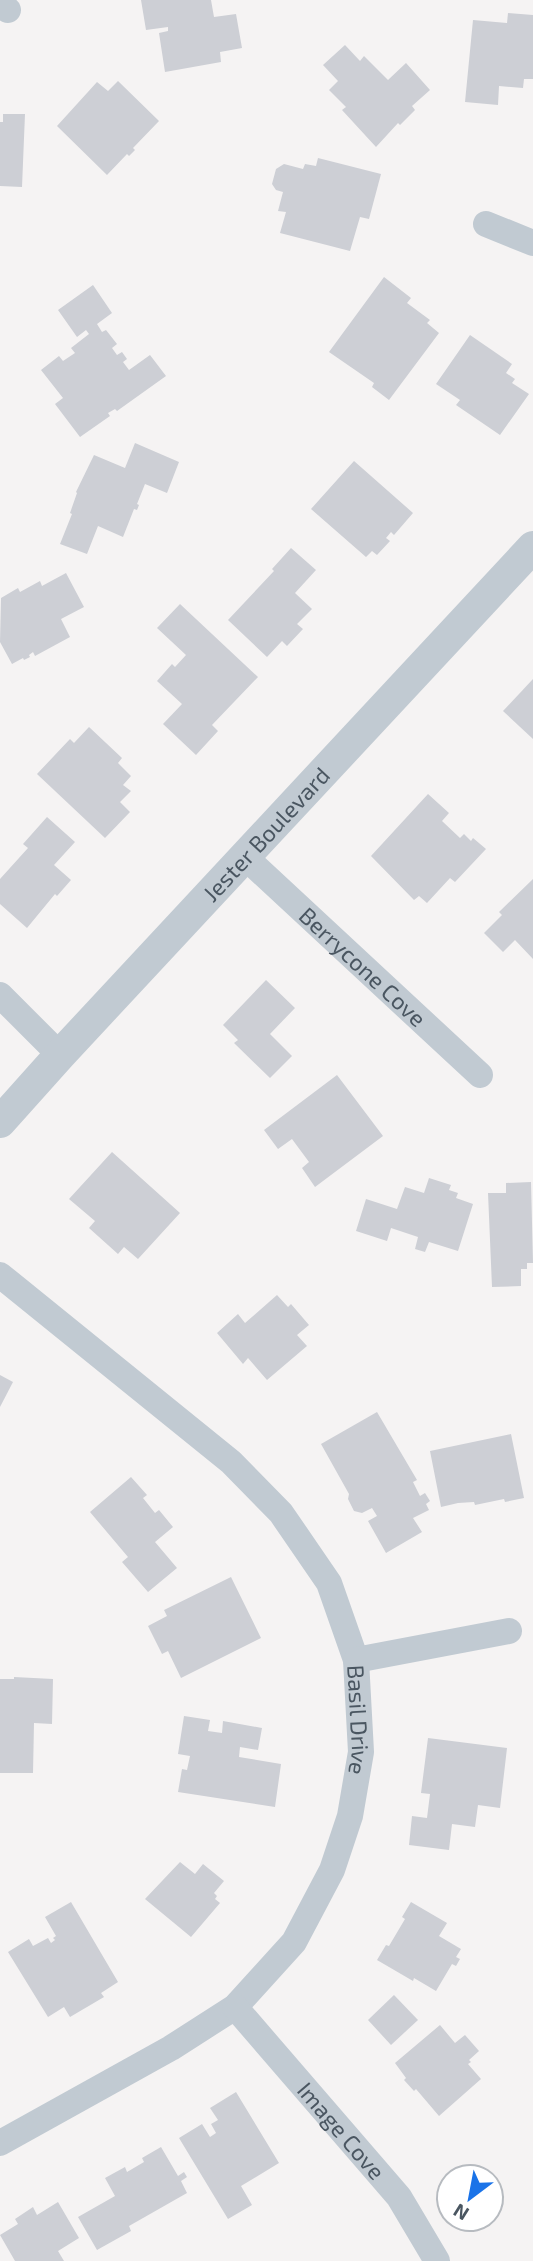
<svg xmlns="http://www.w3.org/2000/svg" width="533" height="2261" font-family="'Exo 2',sans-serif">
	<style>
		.building { fill: #cdcfd5 }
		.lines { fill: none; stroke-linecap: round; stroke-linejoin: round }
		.minor { stroke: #c1cad2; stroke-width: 26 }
		.tertiary { stroke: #c1cad2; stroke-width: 32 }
		.labels { text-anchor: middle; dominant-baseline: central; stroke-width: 5; stroke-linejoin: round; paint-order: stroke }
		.street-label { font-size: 23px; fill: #4a5661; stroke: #fff }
	</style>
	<rect width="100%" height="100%" fill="#f5f3f3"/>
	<g class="building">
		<path d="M 141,0 L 211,0 L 214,17 L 236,14 L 242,48 L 220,52 L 221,62 L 165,72 L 159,33 L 168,31 L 168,27 L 146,30 Z"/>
		<path d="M 508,13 L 533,15 L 533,79 L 524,79 L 523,88 L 499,86 L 498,105 L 465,102 L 473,20 L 507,23 Z"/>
		<path d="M 345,45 L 360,61 L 364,56 L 388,80 L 406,63 L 430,90 L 412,106 L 415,110 L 400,125 L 398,123 L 376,147 L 342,110 L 346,107 L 329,90 L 338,81 L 323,65 Z"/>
		<path d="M 118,81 L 159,121 L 133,148 L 135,150 L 129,156 L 127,154 L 107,175 L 57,126 L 97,82 L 108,91 Z"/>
		<path d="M 3,114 L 25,114 L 22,187 L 0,186 L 0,122 L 3,122 Z"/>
		<path d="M 318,158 L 381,174 L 369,219 L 360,217 L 350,251 L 280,233 L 286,212 L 278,211 L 283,192 L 276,190 L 272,184 L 276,169 L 284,164 L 303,169 L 305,164 L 316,166 Z"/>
		<path d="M 384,277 L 411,298 L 407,303 L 430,320 L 427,323 L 439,333 L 389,400 L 372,387 L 374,383 L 329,352 Z"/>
		<path d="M 93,285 L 112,313 L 97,324 L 102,332 L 106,330 L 117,344 L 112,348 L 117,355 L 122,352 L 127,359 L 123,362 L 129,370 L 150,355 L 166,376 L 117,411 L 115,409 L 108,413 L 110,416 L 80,437 L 55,404 L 63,398 L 41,370 L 59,356 L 63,361 L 75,353 L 71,348 L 89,334 L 86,330 L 77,337 L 58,310 Z"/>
		<path d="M 470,335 L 512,364 L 506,373 L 515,379 L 512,383 L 529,394 L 500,435 L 456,405 L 460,400 L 436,384 Z"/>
		<path d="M 135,443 L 179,462 L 167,493 L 145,484 L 137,504 L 139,505 L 137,510 L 134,509 L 123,537 L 98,526 L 87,554 L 60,544 L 72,514 L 70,513 L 77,493 L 76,492 L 94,455 L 125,468 Z"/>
		<path d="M 354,461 L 413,513 L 394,535 L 391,532 L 386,538 L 390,541 L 377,555 L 372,551 L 366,557 L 311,509 Z"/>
		<path d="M 291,548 L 316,570 L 295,593 L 312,609 L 297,624 L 303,629 L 287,646 L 282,641 L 267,657 L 228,620 L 274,571 L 272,569 Z"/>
		<path d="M 66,573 L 84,607 L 61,619 L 70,637 L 35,656 L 33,652 L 29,655 L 30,657 L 24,660 L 23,658 L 12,664 L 0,642 L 1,598 L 18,588 L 20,592 L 40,581 L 42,586 Z"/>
		<path d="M 180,604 L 258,677 L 212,725 L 218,731 L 196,755 L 163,724 L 182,704 L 157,681 L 172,664 L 175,667 L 186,655 L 157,628 Z"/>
		<path d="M 533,679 L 533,739 L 503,711 Z"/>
		<path d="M 89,727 L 122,758 L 118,763 L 131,776 L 123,785 L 131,791 L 120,802 L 130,812 L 105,838 L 37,774 L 70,739 L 74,743 Z"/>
		<path d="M 428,794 L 449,813 L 442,821 L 460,838 L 464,834 L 471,841 L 473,838 L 486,849 L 455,882 L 450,878 L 427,903 L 419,896 L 414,900 L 371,856 Z"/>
		<path d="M 47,817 L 75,842 L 54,865 L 71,880 L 57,896 L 55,894 L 27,928 L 0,904 L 0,879 L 28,848 L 23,844 Z"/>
		<path d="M 533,879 L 533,959 L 515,940 L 503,952 L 484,933 L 502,915 L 499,912 Z"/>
		<path d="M 266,980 L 295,1008 L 270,1034 L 292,1056 L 270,1078 L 234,1043 L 238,1040 L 223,1025 Z"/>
		<path d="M 337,1075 L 383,1136 L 315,1187 L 302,1168 L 309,1162 L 292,1139 L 278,1149 L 264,1130 Z"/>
		<path d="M 112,1152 L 180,1213 L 138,1259 L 124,1247 L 118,1254 L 89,1228 L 95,1221 L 69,1199 Z"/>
		<path d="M 429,1178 L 451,1185 L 449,1190 L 458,1193 L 456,1198 L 473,1204 L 458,1251 L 429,1242 L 425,1252 L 415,1249 L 418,1237 L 391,1228 L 387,1241 L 356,1231 L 366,1199 L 397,1209 L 405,1187 L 424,1193 Z"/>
		<path d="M 531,1182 L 533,1263 L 527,1263 L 527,1269 L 521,1269 L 521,1286 L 492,1287 L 488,1193 L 506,1193 L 506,1183 Z"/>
		<path d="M 277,1295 L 288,1307 L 291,1304 L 309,1325 L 297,1335 L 307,1346 L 267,1380 L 248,1358 L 243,1364 L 217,1333 L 238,1314 L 245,1323 Z"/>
		<path d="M 0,1375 L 13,1382 L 0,1407 Z"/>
		<path d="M 377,1412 L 417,1480 L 413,1482 L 420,1496 L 425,1493 L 430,1501 L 426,1504 L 429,1510 L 413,1518 L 422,1532 L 386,1553 L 368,1521 L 377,1516 L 372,1508 L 362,1513 L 354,1511 L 348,1499 L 349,1494 L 321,1444 Z"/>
		<path d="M 511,1434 L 524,1498 L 505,1502 L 504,1499 L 475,1505 L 474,1502 L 458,1503 L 441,1507 L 430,1451 Z"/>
		<path d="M 131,1477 L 147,1495 L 143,1498 L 155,1513 L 159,1510 L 173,1527 L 155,1542 L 177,1568 L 148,1592 L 122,1562 L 128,1557 L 90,1512 Z"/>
		<path d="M 231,1577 L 261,1638 L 181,1678 L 168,1651 L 162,1654 L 148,1626 L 167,1616 L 164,1610 Z"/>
		<path d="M 14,1677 L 53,1679 L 52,1724 L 34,1723 L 33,1773 L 0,1773 L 0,1679 L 14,1679 Z"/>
		<path d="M 184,1716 L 210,1720 L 208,1731 L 222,1733 L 223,1721 L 262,1728 L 258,1750 L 240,1747 L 239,1757 L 281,1764 L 275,1807 L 178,1792 L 182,1769 L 187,1770 L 190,1756 L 178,1754 Z"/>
		<path d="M 428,1738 L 507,1748 L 500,1808 L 478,1805 L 475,1827 L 452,1824 L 449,1850 L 409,1845 L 412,1816 L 427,1818 L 430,1794 L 421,1793 Z"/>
		<path d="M 180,1862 L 195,1874 L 203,1864 L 224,1881 L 214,1893 L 217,1896 L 215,1899 L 220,1903 L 191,1937 L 145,1899 Z"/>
		<path d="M 71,1902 L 118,1982 L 101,1993 L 104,1997 L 70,2017 L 64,2007 L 48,2017 L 8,1952 L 29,1939 L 33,1946 L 48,1938 L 51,1943 L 55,1940 L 53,1938 L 56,1936 L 45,1917 Z"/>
		<path d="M 411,1902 L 447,1923 L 439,1936 L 461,1949 L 456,1957 L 460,1959 L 456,1966 L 452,1964 L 436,1991 L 414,1978 L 413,1981 L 377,1960 L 386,1945 L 389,1946 L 405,1919 L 402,1917 Z"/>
		<path d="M 394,1995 L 418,2020 L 391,2045 L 368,2020 Z"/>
		<path d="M 440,2025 L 455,2043 L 465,2035 L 479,2051 L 469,2060 L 471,2062 L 468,2064 L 481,2079 L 439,2116 L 416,2089 L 414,2091 L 404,2080 L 406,2078 L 395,2063 Z"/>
		<path d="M 236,2092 L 279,2163 L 241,2186 L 252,2205 L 228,2219 L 179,2138 L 202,2124 L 210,2137 L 216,2133 L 211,2124 L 218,2120 L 210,2108 Z"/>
		<path d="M 161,2147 L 178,2176 L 184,2172 L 187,2177 L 181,2181 L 187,2193 L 129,2226 L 131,2231 L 97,2250 L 78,2217 L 115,2196 L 105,2178 L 125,2167 L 127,2172 L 144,2162 L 142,2158 Z"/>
		<path d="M 58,2202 L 79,2238 L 58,2251 L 64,2261 L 15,2261 L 0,2235 L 18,2224 L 15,2219 L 33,2207 L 37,2215 Z"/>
	</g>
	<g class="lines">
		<g class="minor">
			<path d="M 0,6 L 8,10"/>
			<path d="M 486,224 L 533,243"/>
			<path id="s1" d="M 245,857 L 480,1075"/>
			<path d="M 0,995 L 60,1055"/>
			<path id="s2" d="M 0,1275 L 231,1462 L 281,1513 L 329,1583 L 356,1660 L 361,1752 L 350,1816 L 332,1870 L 294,1942 L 235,2007 L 171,2048 L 0,2143"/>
			<path d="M 356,1660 L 509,1631"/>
			<path id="s3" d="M 235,2007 L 399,2197 L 437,2261"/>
		</g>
		<path class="tertiary" id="s4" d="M 0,1122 L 60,1055 L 533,547"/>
	</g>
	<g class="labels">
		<g class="street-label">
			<text stroke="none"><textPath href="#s4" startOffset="392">Jester Boulevard</textPath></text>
			<text stroke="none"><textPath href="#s1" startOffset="161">Berrycone Cove</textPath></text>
			<text stroke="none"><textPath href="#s2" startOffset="595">Basil Drive</textPath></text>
			<text stroke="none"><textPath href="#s3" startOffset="163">Image Cove</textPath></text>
		</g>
	</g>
	<g transform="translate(470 2198) rotate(212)"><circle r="33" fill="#ffffff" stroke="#b7bbc0" stroke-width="2"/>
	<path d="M0-5L12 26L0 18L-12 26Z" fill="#1a73e8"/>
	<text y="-10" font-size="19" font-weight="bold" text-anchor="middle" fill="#4a5661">N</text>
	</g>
</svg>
